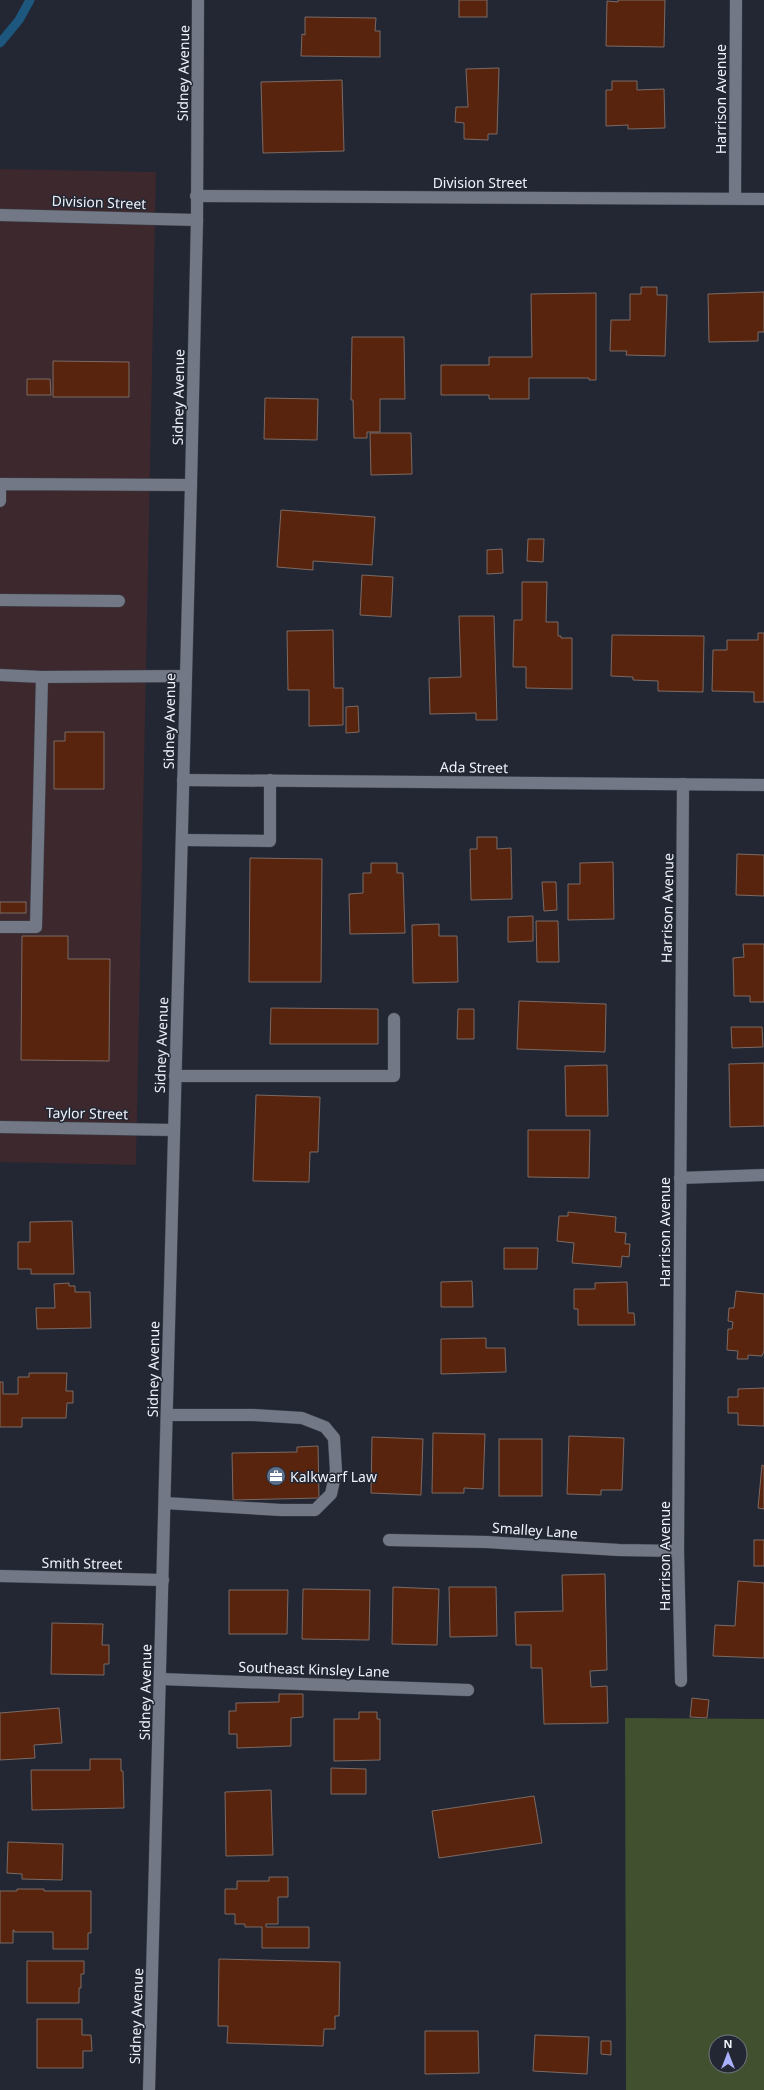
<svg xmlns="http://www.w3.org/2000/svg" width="764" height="2090" font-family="'Noto Sans',sans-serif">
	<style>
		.commercial { fill: #3c282d }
		.green { fill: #415130; fill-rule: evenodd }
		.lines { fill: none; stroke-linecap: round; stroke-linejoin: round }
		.stream { stroke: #1e577d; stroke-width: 9 }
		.building { fill: #59240e; stroke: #7b6a64 }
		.lane-casing { stroke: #3e424b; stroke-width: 13 }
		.street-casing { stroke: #3e424b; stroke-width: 13 }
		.secondary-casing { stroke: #3e424b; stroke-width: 13 }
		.lane { stroke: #727886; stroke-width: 12 }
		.street { stroke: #727886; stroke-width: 12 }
		.secondary { stroke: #727886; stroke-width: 12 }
		.labels { text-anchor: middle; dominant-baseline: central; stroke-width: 3; stroke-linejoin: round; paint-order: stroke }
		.street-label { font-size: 14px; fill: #eef2fa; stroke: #222733 }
		.poi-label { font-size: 14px; fill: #eef2fa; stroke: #222733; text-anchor: start }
	</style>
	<rect width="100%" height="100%" fill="#222733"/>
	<path class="commercial" d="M 0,169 L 156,172 L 136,1165 L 0,1162 Z"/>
	<path class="green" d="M 625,1718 L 764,1719 L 764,2090 L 626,2090 ZM 716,2042 L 740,2042 L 740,2066 L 716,2066 Z"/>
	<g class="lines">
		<path class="stream" d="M 0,43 L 19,20 L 30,0"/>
	</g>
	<g class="building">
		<rect x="459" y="0" width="28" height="17"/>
		<path d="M 618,0 L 665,0 L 664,47 L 606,46 L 607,1 L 618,2 Z"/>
		<path d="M 305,17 L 376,18 L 375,31 L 380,31 L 380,57 L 301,56 L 302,34 L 305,35 Z"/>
		<path d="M 499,68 L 497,134 L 488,134 L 488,140 L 464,139 L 464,123 L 455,122 L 456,107 L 468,107 L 466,69 Z"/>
		<path d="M 342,80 L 344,151 L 263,153 L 261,82 Z"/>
		<path d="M 612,81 L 637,81 L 637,90 L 664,89 L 665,128 L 628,129 L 628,125 L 606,126 L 606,90 L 612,90 Z"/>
		<path d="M 641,287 L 657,287 L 657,295 L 667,295 L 665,356 L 626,355 L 627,351 L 610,351 L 611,320 L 630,320 L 630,294 L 641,294 Z"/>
		<path d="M 764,292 L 764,332 L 758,332 L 758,341 L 709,342 L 708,294 Z"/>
		<path d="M 596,293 L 596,380 L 589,380 L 589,378 L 529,378 L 529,399 L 489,399 L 489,395 L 441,395 L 441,365 L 489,365 L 489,357 L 532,357 L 531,294 Z"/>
		<path d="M 352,337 L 404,337 L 405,399 L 380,399 L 380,432 L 367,432 L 367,438 L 354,438 L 353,400 L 351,400 Z"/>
		<path d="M 53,361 L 129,362 L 129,397 L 53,397 Z"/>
		<path d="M 27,379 L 50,379 L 51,395 L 27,395 Z"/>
		<path d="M 265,398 L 318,399 L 317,440 L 264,439 Z"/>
		<path d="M 370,433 L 411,433 L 412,474 L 371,475 Z"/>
		<path d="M 281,510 L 375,517 L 372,565 L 313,561 L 313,570 L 277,567 Z"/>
		<path d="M 528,539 L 544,539 L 543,562 L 527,561 Z"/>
		<path d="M 502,549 L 503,573 L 487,574 L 487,550 Z"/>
		<path d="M 362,575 L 393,577 L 391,617 L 360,615 Z"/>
		<path d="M 522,582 L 547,582 L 546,622 L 558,622 L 558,636 L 561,636 L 561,638 L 572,638 L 572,689 L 526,688 L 526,667 L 513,667 L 514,620 L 522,620 Z"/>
		<path d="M 459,616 L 494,616 L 497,720 L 476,720 L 476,713 L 430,714 L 429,678 L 461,677 Z"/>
		<path d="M 333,630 L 334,688 L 343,688 L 343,725 L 309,726 L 309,690 L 288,690 L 287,631 Z"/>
		<path d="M 758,633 L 764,633 L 764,702 L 754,702 L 754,692 L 712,691 L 713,650 L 727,650 L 727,640 L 758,640 Z"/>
		<path d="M 612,635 L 704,636 L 703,692 L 658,691 L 658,681 L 633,680 L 633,677 L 611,676 Z"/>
		<path d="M 358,706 L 359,732 L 346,733 L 346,707 Z"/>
		<path d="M 65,732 L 104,732 L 104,789 L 54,789 L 54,741 L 65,741 Z"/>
		<path d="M 477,837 L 497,837 L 497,849 L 511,848 L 512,899 L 471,900 L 470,849 L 477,849 Z"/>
		<path d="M 737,854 L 764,855 L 764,896 L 736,895 Z"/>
		<path d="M 250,858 L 322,859 L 321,982 L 249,982 Z"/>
		<path d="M 613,862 L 614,919 L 568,920 L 568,884 L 580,884 L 580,863 Z"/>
		<path d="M 371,863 L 397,863 L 397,873 L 403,873 L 405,933 L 350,934 L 349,894 L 363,893 L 363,873 L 371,873 Z"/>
		<path d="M 542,882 L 556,882 L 557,910 L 544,911 Z"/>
		<rect x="0" y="902" width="26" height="11"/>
		<path d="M 533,916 L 533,941 L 508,942 L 508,917 Z"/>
		<path d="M 536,921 L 558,921 L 559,962 L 537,962 Z"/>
		<path d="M 439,924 L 439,936 L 457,936 L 458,982 L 413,983 L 412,925 Z"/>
		<path d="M 22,936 L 68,936 L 68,959 L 110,959 L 109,1061 L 21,1060 Z"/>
		<path d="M 743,944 L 764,944 L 764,1002 L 750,1002 L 750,996 L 734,996 L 733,958 L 744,957 Z"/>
		<path d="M 519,1001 L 606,1004 L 605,1052 L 517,1049 Z"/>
		<path d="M 271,1008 L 378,1009 L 378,1044 L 270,1044 Z"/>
		<path d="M 458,1009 L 474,1009 L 474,1039 L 457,1039 Z"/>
		<path d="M 731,1027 L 762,1027 L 763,1047 L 732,1048 Z"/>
		<path d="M 764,1063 L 764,1126 L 730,1127 L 729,1064 Z"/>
		<path d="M 607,1065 L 608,1116 L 566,1116 L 565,1066 Z"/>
		<path d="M 256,1095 L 320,1097 L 318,1152 L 310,1152 L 309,1182 L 253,1181 Z"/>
		<path d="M 528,1130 L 590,1130 L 589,1178 L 528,1177 Z"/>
		<path d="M 568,1212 L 616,1217 L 615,1232 L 626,1233 L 625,1244 L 630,1244 L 629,1257 L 622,1256 L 621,1267 L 572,1263 L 574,1243 L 557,1241 L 559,1216 L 568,1216 Z"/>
		<path d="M 72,1221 L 74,1274 L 31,1274 L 31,1269 L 18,1269 L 18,1242 L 30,1242 L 30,1222 Z"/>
		<path d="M 504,1248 L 538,1248 L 537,1269 L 504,1269 Z"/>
		<path d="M 472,1281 L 473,1307 L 441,1307 L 441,1282 Z"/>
		<path d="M 627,1282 L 628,1313 L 634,1313 L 635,1325 L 578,1325 L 578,1309 L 574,1309 L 574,1289 L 595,1289 L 595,1283 Z"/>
		<path d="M 69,1283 L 69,1286 L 75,1286 L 75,1292 L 90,1292 L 91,1328 L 37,1329 L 36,1308 L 55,1308 L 54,1284 Z"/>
		<path d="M 736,1291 L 764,1294 L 764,1351 L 762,1356 L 748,1355 L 748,1359 L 737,1359 L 738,1351 L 727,1350 L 728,1329 L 732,1329 L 733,1322 L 728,1321 L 729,1308 L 734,1308 Z"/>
		<path d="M 486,1338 L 486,1348 L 505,1348 L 506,1372 L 441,1374 L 441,1339 Z"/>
		<path d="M 29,1373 L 67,1373 L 66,1391 L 73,1391 L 73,1403 L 67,1403 L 66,1418 L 22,1418 L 22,1427 L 0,1427 L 0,1382 L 3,1382 L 3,1394 L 18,1394 L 18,1377 L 29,1377 Z"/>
		<path d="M 764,1388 L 764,1426 L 738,1425 L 738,1413 L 728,1413 L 728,1397 L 738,1397 L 738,1389 Z"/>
		<path d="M 433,1433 L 485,1434 L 483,1489 L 464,1488 L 464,1493 L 432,1493 Z"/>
		<path d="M 569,1436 L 624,1438 L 622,1490 L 601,1490 L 601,1495 L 567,1494 Z"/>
		<path d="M 372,1437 L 423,1439 L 421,1495 L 371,1493 Z"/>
		<rect x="499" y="1439" width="43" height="57"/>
		<path d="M 318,1446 L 319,1498 L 233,1500 L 232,1453 L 297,1452 L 297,1447 Z"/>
		<path d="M 762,1465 L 764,1466 L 764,1509 L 758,1508 Z"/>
		<rect x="754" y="1540" width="10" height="26"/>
		<path d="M 605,1574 L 607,1670 L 590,1671 L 591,1687 L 607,1686 L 608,1723 L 544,1724 L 542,1668 L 531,1668 L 531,1645 L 516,1645 L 515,1612 L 563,1611 L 562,1575 Z"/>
		<path d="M 738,1581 L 764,1583 L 764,1658 L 713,1656 L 715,1625 L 735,1626 Z"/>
		<path d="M 393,1587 L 439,1589 L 437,1645 L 392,1644 Z"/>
		<path d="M 449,1587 L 496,1587 L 497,1636 L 450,1637 Z"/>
		<path d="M 303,1589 L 370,1590 L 369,1640 L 302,1639 Z"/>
		<path d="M 229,1590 L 288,1590 L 287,1634 L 229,1634 Z"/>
		<path d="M 52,1623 L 103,1624 L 102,1645 L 109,1645 L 109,1664 L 104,1664 L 104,1675 L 51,1674 Z"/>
		<path d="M 279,1694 L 303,1694 L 303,1717 L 291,1718 L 291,1746 L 237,1748 L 237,1734 L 229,1734 L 229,1711 L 236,1711 L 236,1703 L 279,1702 Z"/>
		<path d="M 692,1698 L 709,1700 L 707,1718 L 690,1717 Z"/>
		<path d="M 59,1708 L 62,1743 L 34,1745 L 35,1758 L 0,1760 L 0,1713 Z"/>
		<path d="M 359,1712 L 377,1712 L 377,1719 L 380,1719 L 380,1760 L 334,1761 L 334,1719 L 359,1719 Z"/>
		<path d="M 90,1759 L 121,1759 L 121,1771 L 123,1771 L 124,1808 L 32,1810 L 31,1770 L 90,1770 Z"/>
		<path d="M 331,1768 L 366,1769 L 366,1794 L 331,1794 Z"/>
		<path d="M 271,1790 L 273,1855 L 226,1856 L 225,1792 Z"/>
		<path d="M 534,1796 L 542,1843 L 439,1858 L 432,1811 Z"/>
		<path d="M 8,1842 L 63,1844 L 62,1880 L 22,1879 L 22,1874 L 7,1873 Z"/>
		<path d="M 269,1877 L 288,1877 L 288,1897 L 278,1897 L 278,1924 L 266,1924 L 266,1927 L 309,1927 L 309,1948 L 262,1948 L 262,1927 L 245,1927 L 245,1924 L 235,1924 L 235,1914 L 225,1914 L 225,1889 L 237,1889 L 237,1881 L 269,1881 Z"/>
		<path d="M 17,1889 L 44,1889 L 44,1891 L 91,1891 L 91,1933 L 88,1933 L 88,1949 L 53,1949 L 53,1932 L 14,1932 L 14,1930 L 13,1930 L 13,1943 L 0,1943 L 0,1891 L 17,1891 Z"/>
		<path d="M 219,1959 L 340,1962 L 339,2016 L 335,2016 L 335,2029 L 324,2029 L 323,2046 L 227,2043 L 228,2026 L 218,2026 Z"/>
		<path d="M 27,1961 L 84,1961 L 84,1974 L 81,1974 L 81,1988 L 79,1988 L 79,2003 L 27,2003 Z"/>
		<path d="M 37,2019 L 82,2019 L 82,2035 L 91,2035 L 92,2051 L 83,2051 L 83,2068 L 37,2068 Z"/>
		<path d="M 425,2031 L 478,2031 L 479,2073 L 425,2074 Z"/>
		<path d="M 535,2035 L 589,2037 L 587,2074 L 533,2071 Z"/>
		<path d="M 601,2041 L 611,2041 L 611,2055 L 601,2054 Z"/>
	</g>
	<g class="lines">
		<defs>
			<g id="lane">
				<path d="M 0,501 L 0,484 L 191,485"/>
				<path d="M 0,600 L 119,601"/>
				<path d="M 0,675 L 42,677 L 185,676"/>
				<path d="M 182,840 L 270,841 L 270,780"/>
				<path d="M 0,927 L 36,927 L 42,677"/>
				<path d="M 175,1076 L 394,1076 L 394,1019"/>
				<path d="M 165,1503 L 281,1510 L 315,1510 L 331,1494 L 336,1471 L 334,1438 L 325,1427 L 302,1418 L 253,1415 L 167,1415"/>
				<path d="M 160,1679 L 468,1690"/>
			</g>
			<g id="street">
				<path d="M 196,196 L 764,199"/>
				<path d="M 735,198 L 736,0"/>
				<path d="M 0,215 L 197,220"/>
				<path d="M 183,780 L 764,785"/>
				<path d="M 0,1127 L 173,1130"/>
				<path d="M 680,1178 L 764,1175"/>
				<path d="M 389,1540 L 487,1542 L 619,1550 L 678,1551"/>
				<path d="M 0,1576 L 163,1580"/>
				<path d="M 681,1681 L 678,1551 L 683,784"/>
			</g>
			<path id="secondary" d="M 149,2090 L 191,485 L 197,220 L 198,0"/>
		</defs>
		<use href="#lane" class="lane-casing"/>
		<use href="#street" class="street-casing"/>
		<use href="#secondary" class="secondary-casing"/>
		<use href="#lane" class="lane"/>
		<use href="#street" class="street"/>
		<use href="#secondary" class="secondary"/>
	</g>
	<defs>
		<symbol id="office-disc" viewBox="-11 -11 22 22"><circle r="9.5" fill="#5c6f8a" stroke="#222733"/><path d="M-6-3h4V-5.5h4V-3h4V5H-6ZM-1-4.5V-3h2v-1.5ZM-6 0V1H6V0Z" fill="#fff"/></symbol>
	</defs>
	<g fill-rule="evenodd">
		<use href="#office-disc" x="265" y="1465" width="22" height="22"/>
	</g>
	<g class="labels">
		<g class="street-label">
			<text transform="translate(183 73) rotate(-89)">Sidney Avenue</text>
			<text transform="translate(720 99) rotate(-90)">Harrison Avenue</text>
			<text x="480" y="182">Division Street</text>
			<text transform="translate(99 202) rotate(2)">Division Street</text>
			<text transform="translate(178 397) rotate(-89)">Sidney Avenue</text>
			<text transform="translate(169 721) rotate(-89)">Sidney Avenue</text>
			<text transform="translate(474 767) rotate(1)">Ada Street</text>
			<text transform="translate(667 908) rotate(-89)">Harrison Avenue</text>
			<text transform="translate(161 1045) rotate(-88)">Sidney Avenue</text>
			<text transform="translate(87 1113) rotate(1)">Taylor Street</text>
			<text transform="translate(664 1232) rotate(-90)">Harrison Avenue</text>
			<text transform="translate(153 1369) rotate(-89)">Sidney Avenue</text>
			<text transform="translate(535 1530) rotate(4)">Smalley Lane</text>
			<text transform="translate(664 1556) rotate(-90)">Harrison Avenue</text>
			<text transform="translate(82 1563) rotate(1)">Smith Street</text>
			<text transform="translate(314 1669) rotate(2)">Southeast Kinsley Lane</text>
			<text transform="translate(145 1692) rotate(-89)">Sidney Avenue</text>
			<text transform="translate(136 2016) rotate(-88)">Sidney Avenue</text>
		</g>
		<g class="poi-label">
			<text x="290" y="1476">Kalkwarf Law</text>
		</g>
	</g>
	<g transform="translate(728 2054)"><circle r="19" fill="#222733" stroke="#747883"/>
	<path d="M0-3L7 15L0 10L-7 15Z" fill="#aab0fc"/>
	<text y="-6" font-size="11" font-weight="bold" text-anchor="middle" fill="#eef2fa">N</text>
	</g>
</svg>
